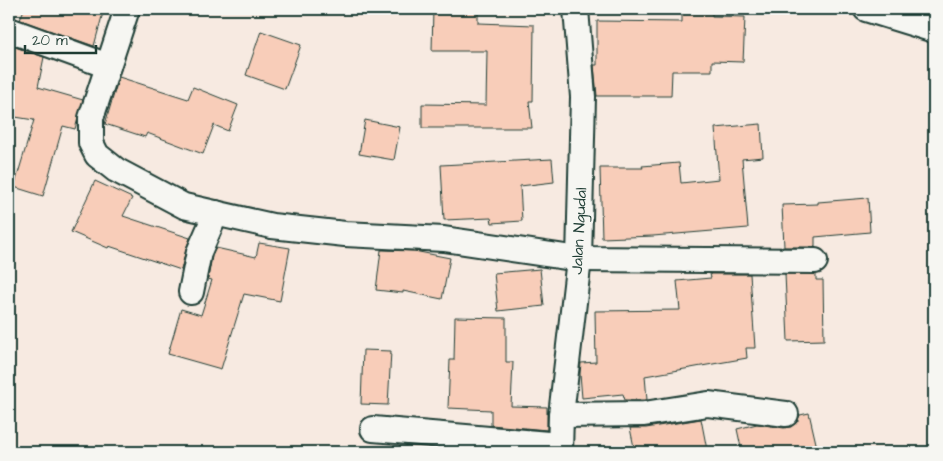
<svg xmlns="http://www.w3.org/2000/svg" width="943" height="461" font-family="'Architects Daughter',sans-serif">
	<style>
		.building { fill: #f8cdb9; stroke: #1f3d34 }
		.lines { fill: none; stroke-linecap: round; stroke-linejoin: round }
		.minor-casing { stroke: #1f3d34; stroke-width: 28 }
		.minor { stroke: #f6f6f2; stroke-width: 24 }
		.labels { text-anchor: middle; dominant-baseline: central; stroke-width: 4; stroke-linejoin: round; paint-order: stroke }
		.street-label { font-size: 16px; fill: #1f3d34; stroke: #f6f6f2 }
	</style>
	<rect width="100%" height="100%" fill="#f7eae1"/>
	<filter id="ink" filterUnits="userSpaceOnUse"><feTurbulence type="fractalNoise" baseFrequency=".02" numOctaves="2"/><feDisplacementMap in="SourceGraphic" scale="10" xChannelSelector="R" yChannelSelector="G"/><feConvolveMatrix kernelMatrix="1 2 1 2 8 2 1 2 1" color-interpolation-filters="sRGB"/></filter>
	<g filter="url(#ink)">
		<g class="building">
			<path d="M 24,9 L 104,9 L 94,46 L 20,20 Z"/>
			<path d="M 433,9 L 478,9 L 478,23 L 534,25 L 533,101 L 529,101 L 532,128 L 422,128 L 422,104 L 486,105 L 487,51 L 432,51 Z"/>
			<path d="M 682,12 L 712,12 L 712,16 L 745,17 L 743,62 L 712,61 L 712,71 L 672,71 L 671,96 L 597,96 L 594,65 L 597,65 L 597,21 L 682,22 Z"/>
			<path d="M 261,31 L 301,45 L 285,89 L 246,75 Z"/>
			<path d="M 12,46 L 44,57 L 38,87 L 83,100 L 75,129 L 63,126 L 43,196 L 14,187 L 34,120 L 9,116 L 9,62 Z"/>
			<path d="M 119,77 L 188,99 L 193,87 L 238,105 L 228,131 L 214,125 L 203,154 L 147,133 L 145,137 L 105,124 Z"/>
			<path d="M 365,120 L 400,127 L 394,160 L 359,154 Z"/>
			<path d="M 761,124 L 763,157 L 742,159 L 748,228 L 653,236 L 602,238 L 600,168 L 643,168 L 642,166 L 679,163 L 681,183 L 719,179 L 715,128 Z"/>
			<path d="M 552,159 L 554,182 L 520,186 L 522,221 L 492,223 L 491,218 L 444,220 L 441,165 Z"/>
			<path d="M 95,181 L 132,198 L 123,216 L 190,238 L 186,249 L 181,270 L 109,246 L 108,248 L 71,232 Z"/>
			<path d="M 868,198 L 870,232 L 815,237 L 815,247 L 784,247 L 782,205 L 818,204 L 818,202 Z"/>
			<path d="M 259,243 L 290,248 L 280,301 L 244,294 L 221,369 L 168,354 L 181,309 L 201,315 L 212,280 L 208,279 L 212,256 L 216,248 L 256,257 Z"/>
			<path d="M 381,250 L 414,251 L 450,258 L 442,299 L 403,291 L 403,293 L 376,290 Z"/>
			<path d="M 540,269 L 544,306 L 498,311 L 494,273 Z"/>
			<path d="M 710,274 L 750,274 L 755,348 L 746,348 L 747,358 L 645,376 L 647,400 L 625,400 L 623,394 L 582,398 L 580,374 L 581,363 L 596,362 L 595,311 L 680,310 L 677,281 L 711,278 Z"/>
			<path d="M 785,274 L 816,274 L 816,280 L 823,280 L 824,340 L 788,341 Z"/>
			<path d="M 455,317 L 506,318 L 506,362 L 513,362 L 511,406 L 547,407 L 547,430 L 491,425 L 491,410 L 448,408 L 450,360 L 454,360 Z"/>
			<path d="M 363,350 L 391,351 L 388,405 L 361,404 Z"/>
			<path d="M 809,413 L 818,452 L 742,452 L 737,429 L 757,424 L 784,428 L 791,427 L 797,422 L 800,415 Z"/>
			<path d="M 701,419 L 707,450 L 694,452 L 635,452 L 630,428 L 646,428 Z"/>
		</g>
		<g class="lines">
			<defs>
				<g id="minor">
					<path d="M 127,9 L 91,118 L 91,143 L 97,155 L 116,170 L 184,206 L 272,226 L 345,234 L 444,239 L 579,259 L 815,261"/>
					<path d="M 866,9 L 931,29 L 934,28"/>
					<path d="M 9,30 L 108,66"/>
					<path d="M 191,292 L 199,252 L 216,213"/>
					<path d="M 561,415 L 644,414 L 708,404 L 786,414"/>
					<path d="M 373,429 L 560,445"/>
					<path d="M 560,452 L 561,415 L 579,259 L 583,97 L 576,9"/>
				</g>
			</defs>
			<use href="#minor" class="minor-casing"/>
			<use href="#minor" class="minor"/>
		</g>
	</g>
	<g class="labels">
		<g class="street-label">
			<text transform="translate(579 231) rotate(-87)">Jalan Ngudal</text>
		</g>
	</g>
	<rect width="943" height="461" fill="none" stroke="#f6f6f2" stroke-width="30"/>
	<rect x="15" y="15" width="913" height="431" fill="none" stroke="#1f3d34" stroke-width="2" filter="url(#ink)"/>
	<path d="M25 45v8h71v-8" fill="none" stroke="#1f3d34" stroke-width="2.5"/>
	<text x="32" y="45" font-size="15" fill="#1f3d34" stroke="#f6f6f2" stroke-width="4" paint-order="stroke">20 m</text>
</svg>
